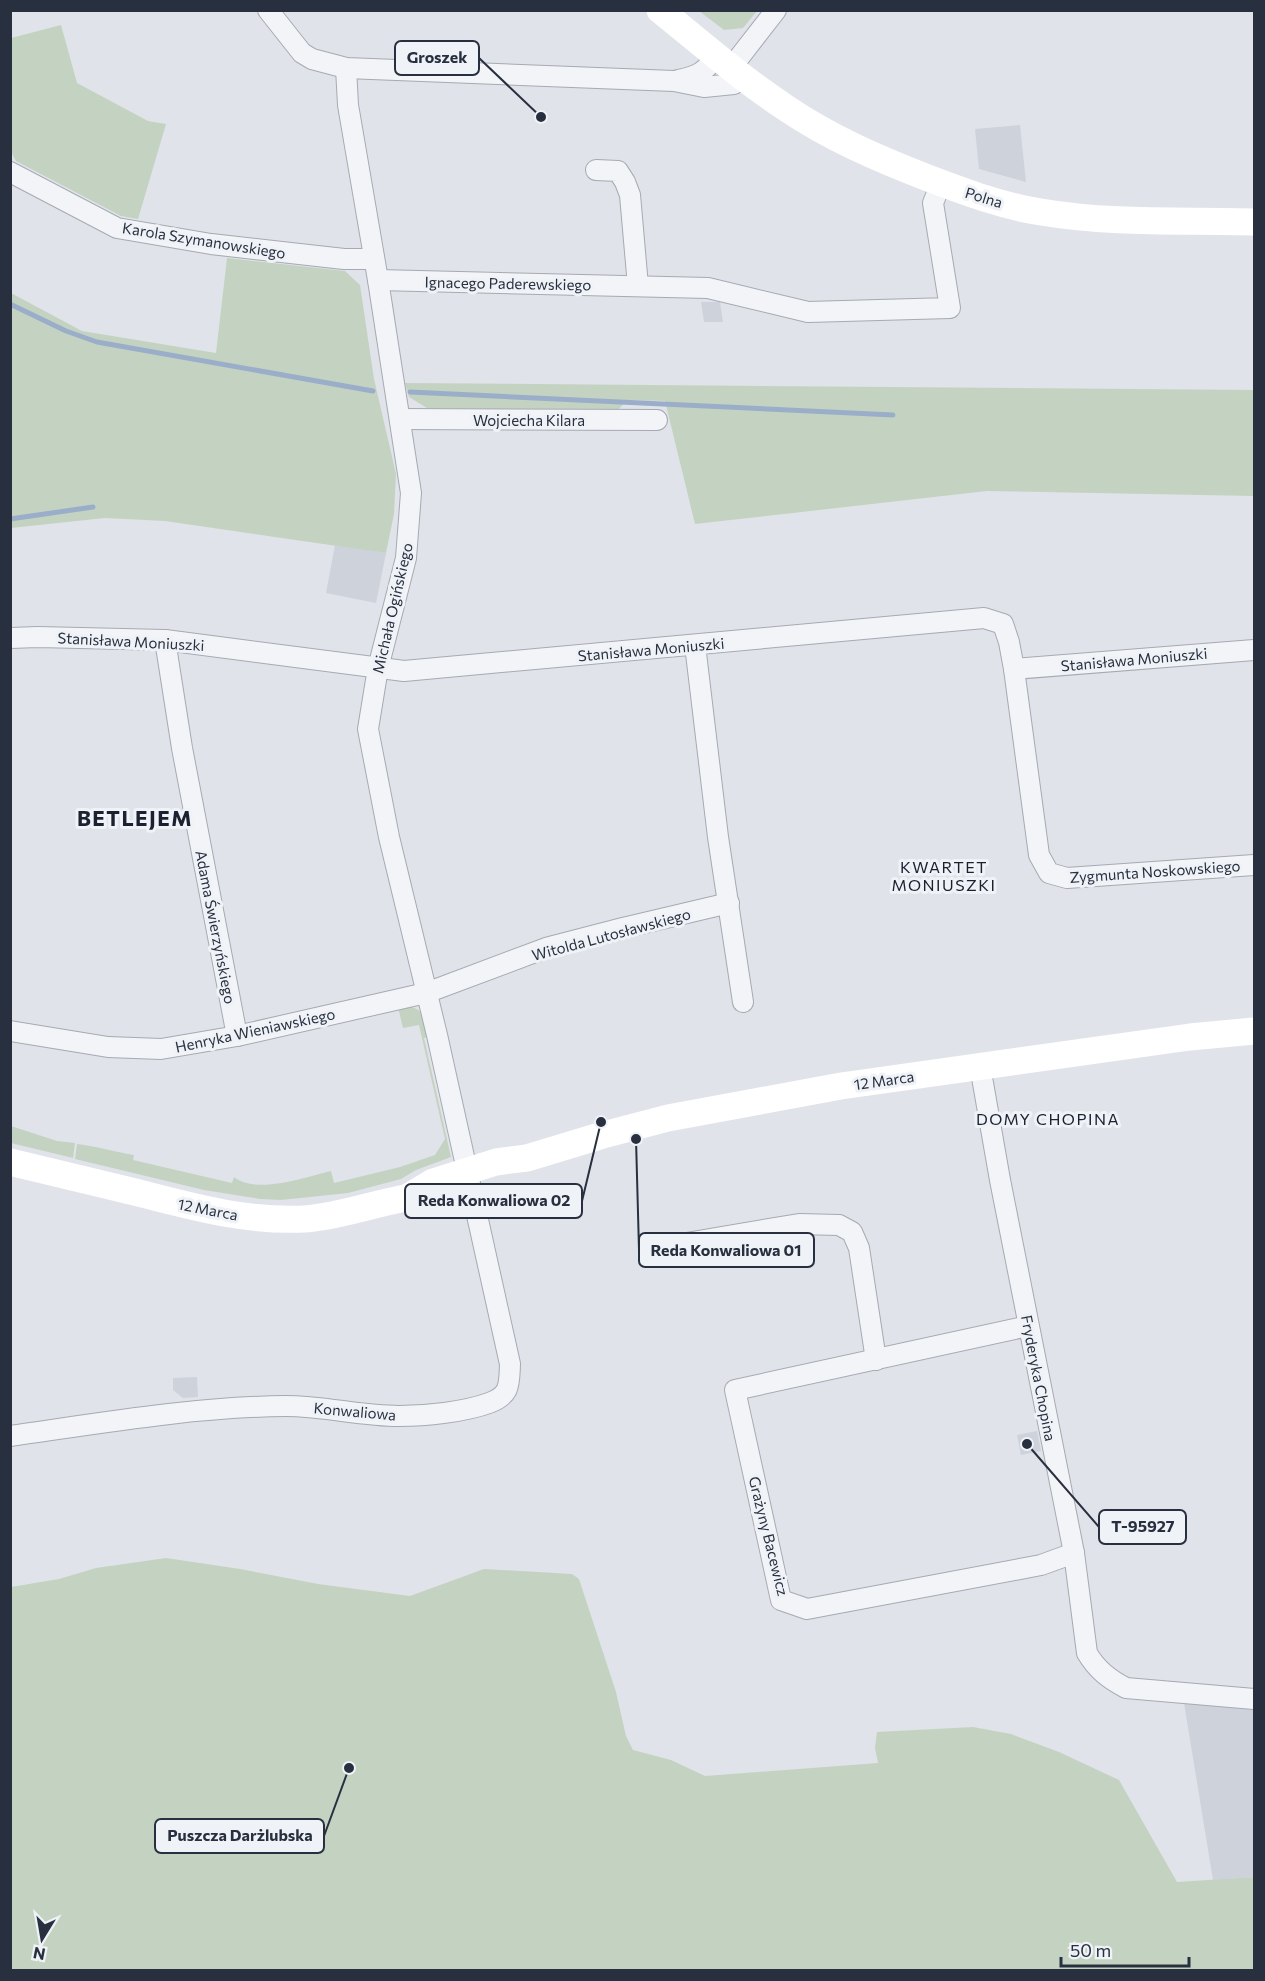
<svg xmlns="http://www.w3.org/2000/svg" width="1265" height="1981" font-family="Commissioner,sans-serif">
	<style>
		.built { fill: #ced2db }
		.green { fill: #c4d3c1 }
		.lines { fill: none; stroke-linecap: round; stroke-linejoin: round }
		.stream { stroke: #9baec9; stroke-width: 5 }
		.street-casing { stroke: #a5aab3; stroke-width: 22 }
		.street { stroke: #f3f4f7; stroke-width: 20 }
		.secondary { stroke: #fff; stroke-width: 27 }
		.labels { text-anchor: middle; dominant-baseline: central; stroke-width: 6; stroke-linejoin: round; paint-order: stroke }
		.street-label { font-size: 15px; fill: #283040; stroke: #eff2f6 }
		.neighbourhood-label { font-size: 16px; letter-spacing: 1.5px; fill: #1b2131; stroke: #eff2f6 }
		.district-label { font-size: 21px; font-weight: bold; letter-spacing: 1.5px; fill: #1b2131; stroke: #eff2f6 }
		.leader { fill: none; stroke: #283040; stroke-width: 2 }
		.callout-dot { fill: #283040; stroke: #eff2f6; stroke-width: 2 }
		.callout { fill: #eff2f6; stroke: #283040; stroke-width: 2 }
		.callout-label { font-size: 16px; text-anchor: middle; font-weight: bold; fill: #283040 }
	</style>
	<rect width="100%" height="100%" fill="#e0e3e9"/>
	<g class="built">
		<path d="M 1020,125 L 1026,182 L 979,169 L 975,129 Z"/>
		<path d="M 701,302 L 720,302 L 723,322 L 704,322 Z"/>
		<path d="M 335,545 L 386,553 L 376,603 L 326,593 Z"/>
		<path d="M 197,1377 L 198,1397 L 183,1398 L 173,1390 L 173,1378 Z"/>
		<path d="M 1037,1431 L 1041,1451 L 1021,1455 L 1017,1435 Z"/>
		<path d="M 1184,1703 L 1254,1710 L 1254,1877 L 1213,1880 Z"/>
	</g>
	<g class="green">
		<path d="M 699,11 L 757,11 L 743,28 L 724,30 Z"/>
		<path d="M 61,25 L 77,83 L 148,121 L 166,124 L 138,219 L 121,216 L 16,161 L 11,152 L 11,38 Z"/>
		<path d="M 227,258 L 345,271 L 360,285 L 374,379 L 396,474 L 394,514 L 386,553 L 165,521 L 105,518 L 11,528 L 11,293 L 82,331 L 216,353 Z"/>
		<path d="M 405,383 L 1254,390 L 1254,496 L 987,491 L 695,524 L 665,401 L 627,400 L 617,411 L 427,408 L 409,397 Z"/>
		<path d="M 398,1007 C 423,1004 424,1016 429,1037 L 424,1038 L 451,1157 L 416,1170 L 401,1179 L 348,1193 L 281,1200 L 260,1199 L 204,1190 L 75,1159 L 77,1144 C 96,1146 115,1152 134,1155 L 133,1160 L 232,1183 L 234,1177 C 257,1195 305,1177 331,1171 L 334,1183 L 400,1167 L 435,1155 L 445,1139 L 419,1025 L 403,1028 Z"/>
		<path d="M 11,1126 L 57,1141 L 75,1143 L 73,1158 L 11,1143 Z"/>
		<path d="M 166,1558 L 240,1569 L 318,1584 L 410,1596 L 484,1569 L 572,1574 L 579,1579 L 616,1692 L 626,1736 L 633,1750 L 671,1760 L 705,1776 L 878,1763 L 875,1748 L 877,1732 L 973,1727 L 1011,1734 L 1059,1752 L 1119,1780 L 1177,1882 L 1254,1877 L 1254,1970 L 11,1970 L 11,1587 L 59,1579 L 96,1568 Z"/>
	</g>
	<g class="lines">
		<g class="stream">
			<path d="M 10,304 L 66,331 L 97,342 L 373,391"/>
			<path d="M 410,392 L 893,415"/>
			<path d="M 10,519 L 93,507"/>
		</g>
		<defs>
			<g id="street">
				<path d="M 268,10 L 302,53 L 312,59 L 346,68 L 674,81 L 704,87 L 734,84 L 741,76"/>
				<path d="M 731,68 L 776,10"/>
				<path d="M 678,80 C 699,76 704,72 717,56"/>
				<path d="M 596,170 L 618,171 L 625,182 L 630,195 L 638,286"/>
				<path d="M 10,172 L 117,228 L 211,244 L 344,259 L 374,259"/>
				<path d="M 378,280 L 708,288 L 808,312 L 950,308 L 933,203 L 941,183"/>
				<path d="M 400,419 L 657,420"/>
				<path d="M 10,638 L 38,637 L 165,640 L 404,671 L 984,618 L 1003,624 L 1009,642 L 1014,669 L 1254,650"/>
				<path d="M 165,640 L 182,748 L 237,1036"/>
				<path d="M 695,645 L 718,837 L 743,1002"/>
				<path d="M 1014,669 L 1039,855 L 1049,873 L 1067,878 L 1254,865"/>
				<path d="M 10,1031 L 108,1047 L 161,1049 L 237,1036 L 426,993 L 546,948 L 623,928 L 729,903"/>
				<path d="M 980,1066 L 1000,1180 L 1074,1553 L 1087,1653 C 1097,1670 1109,1679 1126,1688 L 1254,1699"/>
				<path d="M 657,1248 L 799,1224 L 839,1225 L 852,1232 L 859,1248 L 876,1360"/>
				<path d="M 1028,1326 L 735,1390 L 781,1600 L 807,1609 L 1041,1565 L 1074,1553"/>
				<path d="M 10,1436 C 101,1423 194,1407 286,1406 C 324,1406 361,1416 399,1416 C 426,1416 464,1412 489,1403 C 511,1395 509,1384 510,1364 L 437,1035 L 389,837 L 368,729 L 378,668 L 406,558 L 411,493 L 378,280 L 348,105 L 346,68"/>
			</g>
		</defs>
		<use href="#street" class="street-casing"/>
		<use href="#street" class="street"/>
		<g class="secondary">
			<path d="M 660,10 C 702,44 742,79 786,108 C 830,138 879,159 928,178 C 965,192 1002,206 1041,212 C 1112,224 1183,220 1254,222"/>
			<path d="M 10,1162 C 53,1172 96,1183 139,1193 C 193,1207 248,1222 305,1219 C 346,1216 385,1199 425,1195"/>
			<path d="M 408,1197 L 433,1182 L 496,1162 L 527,1158 L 603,1135 L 668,1118 L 841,1086 L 1190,1037 L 1254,1031"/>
		</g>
	</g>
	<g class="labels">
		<g class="street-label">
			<text transform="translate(984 197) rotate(17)">Polna</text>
			<text transform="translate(204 240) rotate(9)">Karola Szymanowskiego</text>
			<text transform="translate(508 283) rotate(1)">Ignacego Paderewskiego</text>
			<text x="529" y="420">Wojciecha Kilara</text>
			<text transform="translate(392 608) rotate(-77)">Michała Ogińskiego</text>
			<text transform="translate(131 641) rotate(3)">Stanisława Moniuszki</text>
			<text transform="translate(651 649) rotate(-5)">Stanisława Moniuszki</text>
			<text transform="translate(1134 659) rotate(-5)">Stanisława Moniuszki</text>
			<text transform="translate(1155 871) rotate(-4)">Zygmunta Noskowskiego</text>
			<text transform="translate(216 927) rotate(79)">Adama Świerzyńskiego</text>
			<text transform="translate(611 934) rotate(-15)">Witolda Lutosławskiego</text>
			<text transform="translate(255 1030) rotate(-12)">Henryka Wieniawskiego</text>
			<text transform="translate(884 1080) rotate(-8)">12 Marca</text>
			<text transform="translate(208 1209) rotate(11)">12 Marca</text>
			<text transform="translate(1039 1378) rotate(79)">Fryderyka Chopina</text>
			<text transform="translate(355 1411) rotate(5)">Konwaliowa</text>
			<text transform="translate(769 1536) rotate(76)">Grażyny Bacewicz</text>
		</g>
		<g class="neighbourhood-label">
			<text x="944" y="866">KWARTET<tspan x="944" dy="18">MONIUSZKI</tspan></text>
			<text x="1048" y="1118">DOMY CHOPINA</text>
		</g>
		<g class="district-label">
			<text x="135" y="817">BETLEJEM</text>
		</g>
	</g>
	<path class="leader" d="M541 117L479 58M601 1122L582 1201M636 1139L639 1250M1027 1444L1099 1527M349 1768L324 1836"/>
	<g class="callout-dot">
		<circle cx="541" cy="117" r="6"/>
		<circle cx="601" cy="1122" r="6"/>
		<circle cx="636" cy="1139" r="6"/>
		<circle cx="1027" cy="1444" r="6"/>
		<circle cx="349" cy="1768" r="6"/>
	</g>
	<g class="callout">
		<rect x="395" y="41" width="84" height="34" rx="6"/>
		<rect x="405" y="1184" width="177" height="34" rx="6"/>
		<rect x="639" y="1233" width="175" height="34" rx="6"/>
		<rect x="1099" y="1510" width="87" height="34" rx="6"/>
		<rect x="155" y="1819" width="169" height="34" rx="6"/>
	</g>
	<g class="callout-label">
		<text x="437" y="63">Groszek</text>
		<text x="494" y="1206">Reda Konwaliowa 02</text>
		<text x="726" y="1256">Reda Konwaliowa 01</text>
		<text x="1143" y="1532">T-95927</text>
		<text x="240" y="1841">Puszcza Darżlubska</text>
	</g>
	<rect width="1265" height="1981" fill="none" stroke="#283040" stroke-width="24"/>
	<g transform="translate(42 1939) rotate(191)" stroke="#eff2f6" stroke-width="4.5" paint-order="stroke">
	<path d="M0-4.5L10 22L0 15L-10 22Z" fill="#283040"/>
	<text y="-9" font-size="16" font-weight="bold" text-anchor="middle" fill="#283040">N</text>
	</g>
	<path d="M1061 1957v9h128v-9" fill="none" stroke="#283040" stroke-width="3"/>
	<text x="1070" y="1957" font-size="18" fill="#283040" stroke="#eff2f6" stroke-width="4.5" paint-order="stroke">50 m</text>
</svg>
